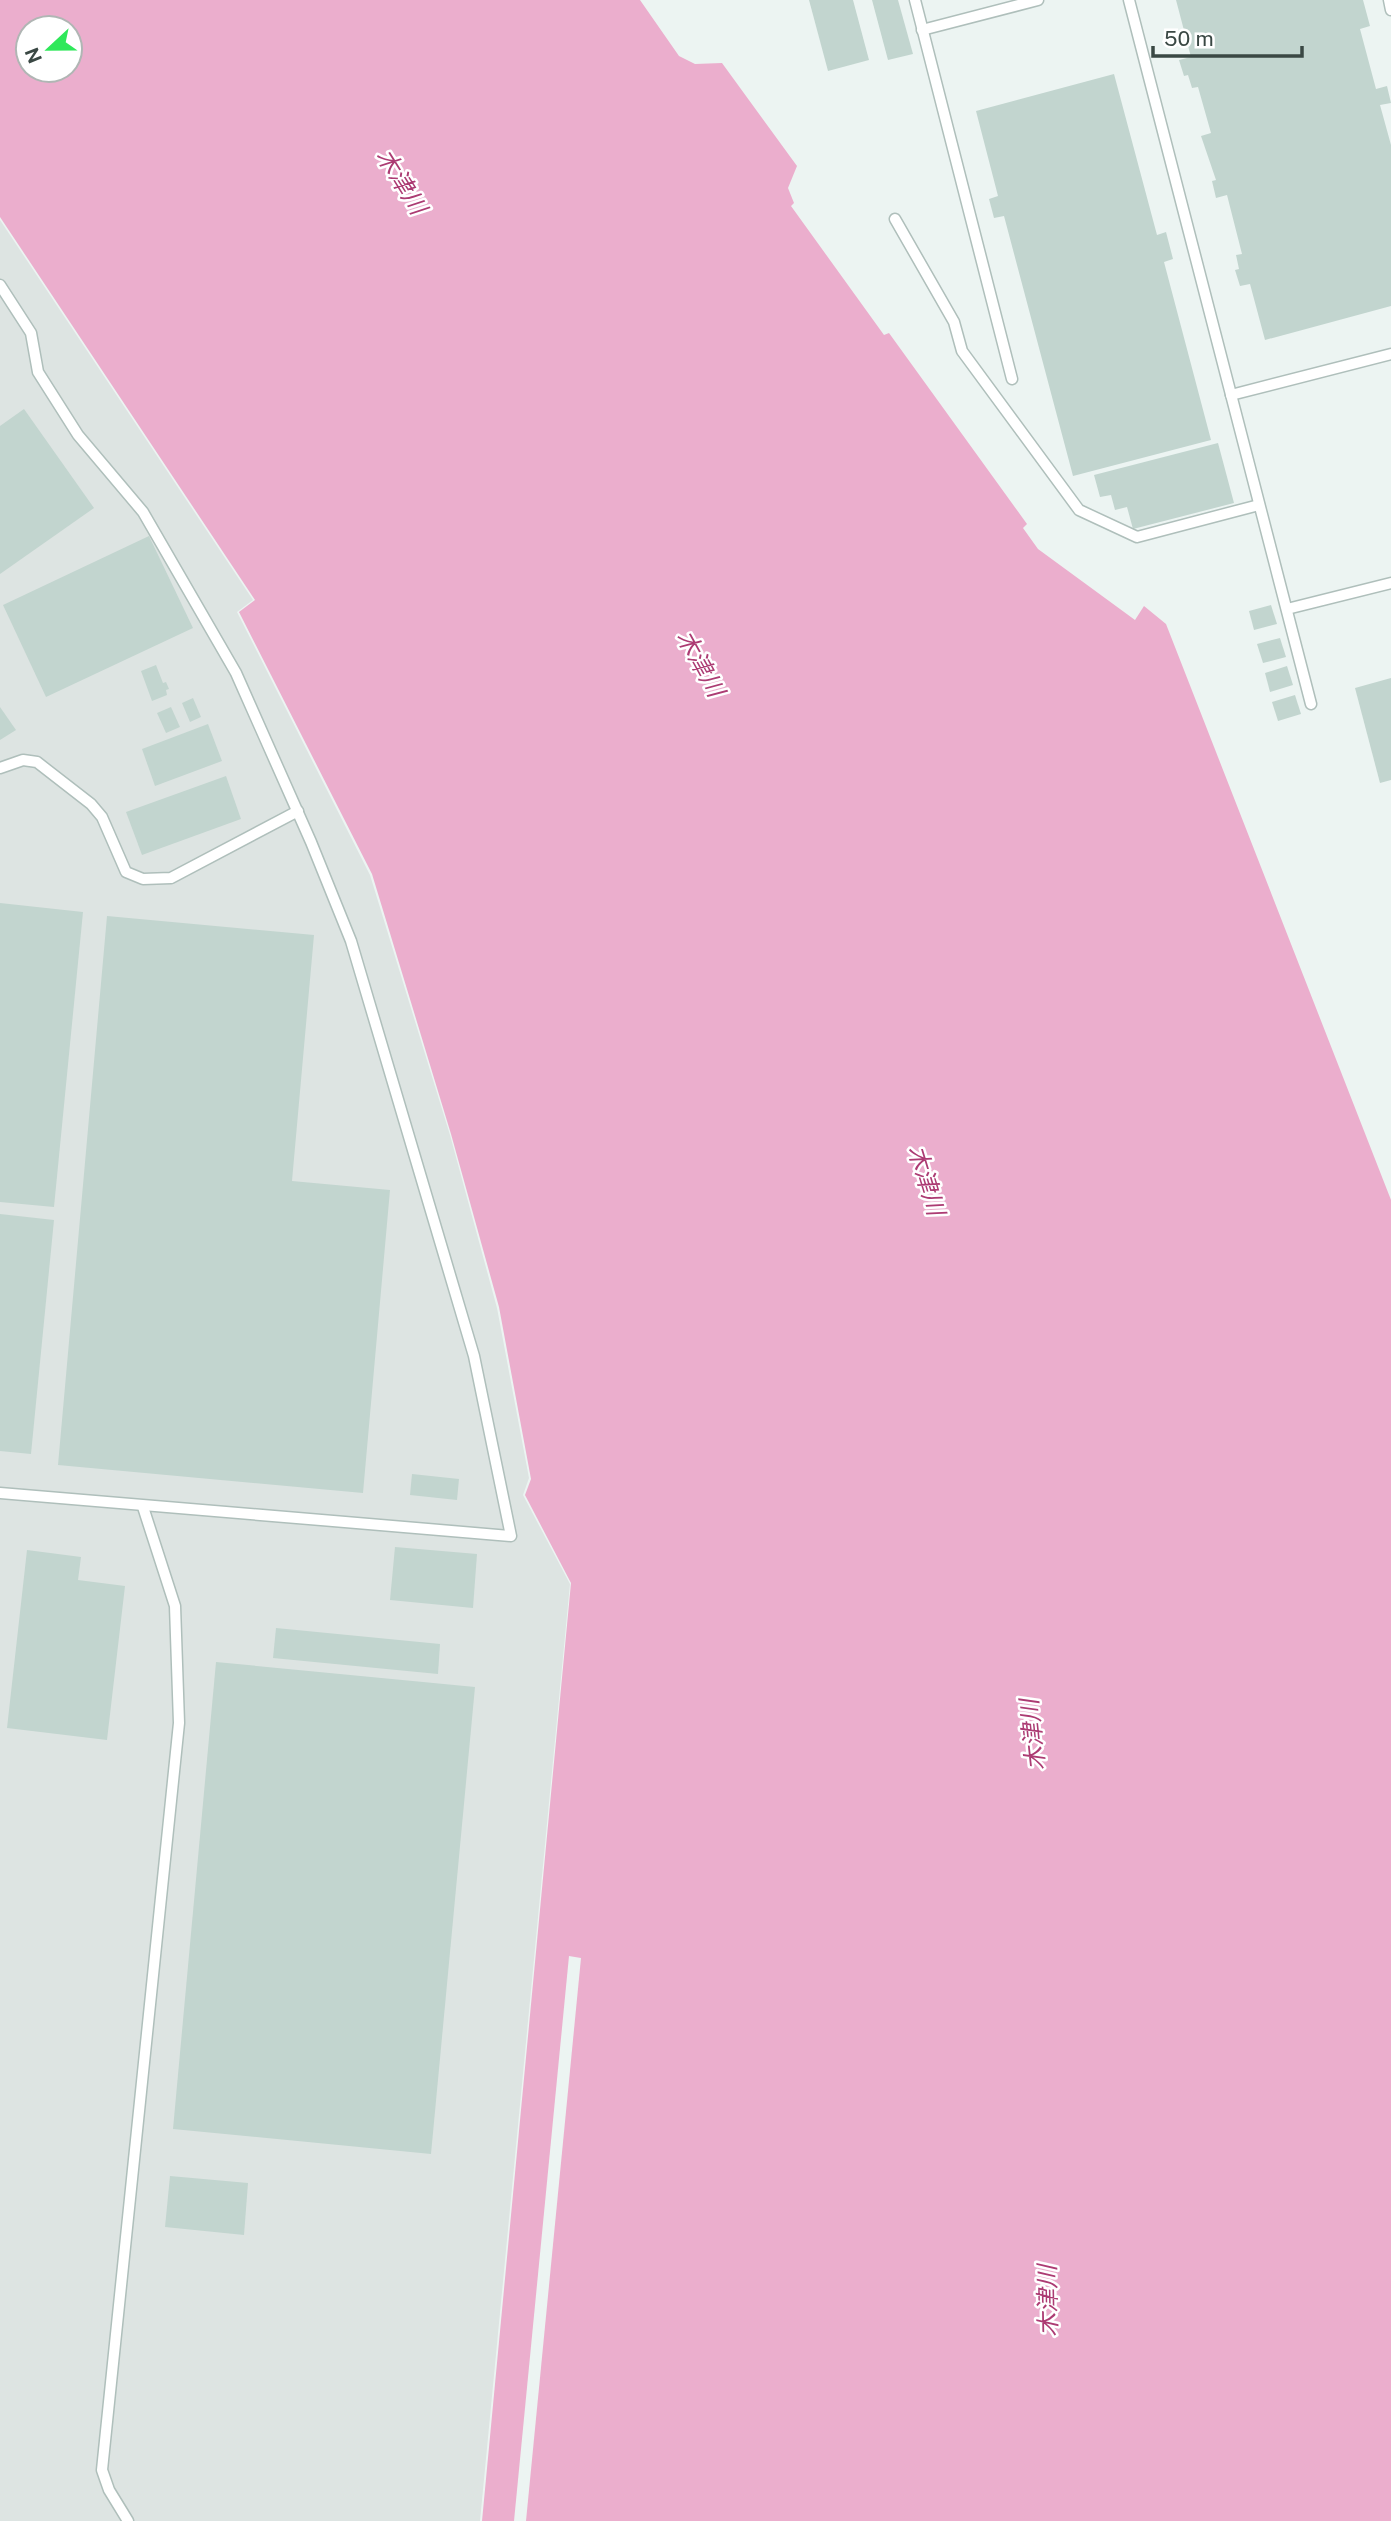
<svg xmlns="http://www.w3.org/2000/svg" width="1391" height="2521" font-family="'Public Sans','Noto Sans JP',sans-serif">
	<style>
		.industrial { fill: #dde4e2 }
		.water { fill: #ebaecd; fill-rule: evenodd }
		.pier { fill: #ecf4f2 }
		.building { fill: #c2d5cf }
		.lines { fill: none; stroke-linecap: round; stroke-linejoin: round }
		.lane-casing { stroke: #afbfbb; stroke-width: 13 }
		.lane { stroke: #fff; stroke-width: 10 }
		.labels { text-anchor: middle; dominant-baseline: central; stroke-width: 5; stroke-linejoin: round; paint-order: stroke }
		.water-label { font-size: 24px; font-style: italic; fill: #ac3b73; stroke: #fff }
	</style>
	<rect width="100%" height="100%" fill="#ecf4f2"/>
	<path class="industrial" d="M 0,220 L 253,600 L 237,612 L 370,875 L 450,1135 L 497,1308 L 529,1478 L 523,1495 L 570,1584 L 480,2521 L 0,2521 Z"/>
	<path class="water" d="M 0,0 L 640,0 L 679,56 L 695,64 L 722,63 L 797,166 L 788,188 L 794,203 L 791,206 L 884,335 L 889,333 L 1027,524 L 1023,528 L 1038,549 L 1135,620 L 1144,606 L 1166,624 L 1391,1200 L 1391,2521 L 482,2521 L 571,1583 L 525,1495 L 531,1479 L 499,1307 L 451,1134 L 372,874 L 239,612 L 255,600 L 0,217 ZM 28,28 L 70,28 L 70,70 L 28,70 Z"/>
	<path class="pier" d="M 569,1956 L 581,1958 L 526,2521 L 514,2521 Z"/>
	<g class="building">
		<path d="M 809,0 L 853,0 L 869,60 L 828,71 Z"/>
		<path d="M 872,0 L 898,0 L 913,54 L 888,60 Z"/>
		<path d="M 1176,0 L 1363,0 L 1370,26 L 1360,29 L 1376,89 L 1387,86 L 1391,103 L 1380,105 L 1391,145 L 1391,306 L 1265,340 L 1250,284 L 1240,286 L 1235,270 L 1239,269 L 1236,255 L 1242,254 L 1227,195 L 1216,198 L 1212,181 L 1216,180 L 1201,136 L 1211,133 L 1198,87 L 1192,88 L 1188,75 L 1184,76 L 1179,60 L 1191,57 Z"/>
		<path d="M 1114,74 L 1157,235 L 1166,232 L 1173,259 L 1164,262 L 1211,440 L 1073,476 L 1004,216 L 994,218 L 989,199 L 998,196 L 976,111 Z"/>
		<path d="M 24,409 L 94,508 L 0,574 L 0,426 Z"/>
		<path d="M 1218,443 L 1234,503 L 1133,529 L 1127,507 L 1115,510 L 1111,495 L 1100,497 L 1094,475 Z"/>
		<path d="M 149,536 L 193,628 L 46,697 L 3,605 Z"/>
		<path d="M 1271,605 L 1277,624 L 1254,630 L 1249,611 Z"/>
		<path d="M 1280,638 L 1286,657 L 1263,663 L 1257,644 Z"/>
		<path d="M 156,665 L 163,683 L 166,682 L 169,689 L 166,690 L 167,695 L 152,701 L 141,671 Z"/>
		<path d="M 1287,666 L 1293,685 L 1270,692 L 1265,673 Z"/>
		<path d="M 1391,678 L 1391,780 L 1380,783 L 1355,688 Z"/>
		<path d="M 1295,695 L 1301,714 L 1278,721 L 1272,702 Z"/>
		<path d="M 193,698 L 201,717 L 190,722 L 182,703 Z"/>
		<path d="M 0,707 L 16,730 L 0,740 Z"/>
		<path d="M 171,707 L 180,727 L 166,733 L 157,713 Z"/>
		<path d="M 208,724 L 222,761 L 155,786 L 142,749 Z"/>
		<path d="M 226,776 L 241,819 L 142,855 L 126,812 Z"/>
		<path d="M 0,903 L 83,912 L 54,1207 L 0,1202 Z"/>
		<path d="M 107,916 L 314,935 L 292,1181 L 390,1190 L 363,1493 L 58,1465 Z"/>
		<path d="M 0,1214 L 54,1220 L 31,1454 L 0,1451 Z"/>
		<path d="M 412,1474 L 459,1479 L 457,1500 L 410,1495 Z"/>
		<path d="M 395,1547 L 477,1554 L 473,1608 L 390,1600 Z"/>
		<path d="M 27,1550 L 81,1557 L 78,1580 L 125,1586 L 107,1740 L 7,1728 Z"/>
		<path d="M 276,1628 L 440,1644 L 438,1674 L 273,1658 Z"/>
		<path d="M 216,1662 L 475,1687 L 431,2154 L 173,2129 Z"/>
		<path d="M 170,2176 L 248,2183 L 244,2235 L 165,2227 Z"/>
	</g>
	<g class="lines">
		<defs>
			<g id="lane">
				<path d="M 915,0 L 1012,379"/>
				<path d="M 1129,0 L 1311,704"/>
				<path d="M 1389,0 L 1391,10"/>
				<path d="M 922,30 L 1038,0"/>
				<path d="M 895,219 L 954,322 L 962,351 L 1079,510 L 1137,537 L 1259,505"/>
				<path d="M 0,285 L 31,333 L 38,372 L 78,435 L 143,512 L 236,673 L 311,842 L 351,941 L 474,1356 L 511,1536 L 0,1493"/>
				<path d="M 1231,395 L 1391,354"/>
				<path d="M 1287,609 L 1391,583"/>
				<path d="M 0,768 L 23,760 L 37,762 L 91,804 L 102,817 L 126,872 L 143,879 L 171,878 L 298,811"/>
				<path d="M 128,2521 L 109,2490 L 102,2470 L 179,1723 L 175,1606 L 143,1507"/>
			</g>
		</defs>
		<use href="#lane" class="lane-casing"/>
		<use href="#lane" class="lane"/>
	</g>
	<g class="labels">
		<g class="water-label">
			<text transform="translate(402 181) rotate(58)">木津川</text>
			<text transform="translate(701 663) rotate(61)">木津川</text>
			<text transform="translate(927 1180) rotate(73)">木津川</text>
			<text transform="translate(1032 1735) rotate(-96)">木津川</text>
			<text transform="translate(1047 2301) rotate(-91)">木津川</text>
		</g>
	</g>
	<g transform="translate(49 49) rotate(248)"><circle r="33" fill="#ffffff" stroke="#b0b6b4" stroke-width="2"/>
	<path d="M0-5L12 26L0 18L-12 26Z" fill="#2fe85a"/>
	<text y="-10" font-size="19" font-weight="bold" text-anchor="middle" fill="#3a4844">N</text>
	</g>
	<path d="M1153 46v10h149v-10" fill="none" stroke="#3a4844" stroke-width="3.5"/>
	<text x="1164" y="46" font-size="21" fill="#3a4844" stroke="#ffffff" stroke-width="5" paint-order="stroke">50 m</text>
</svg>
